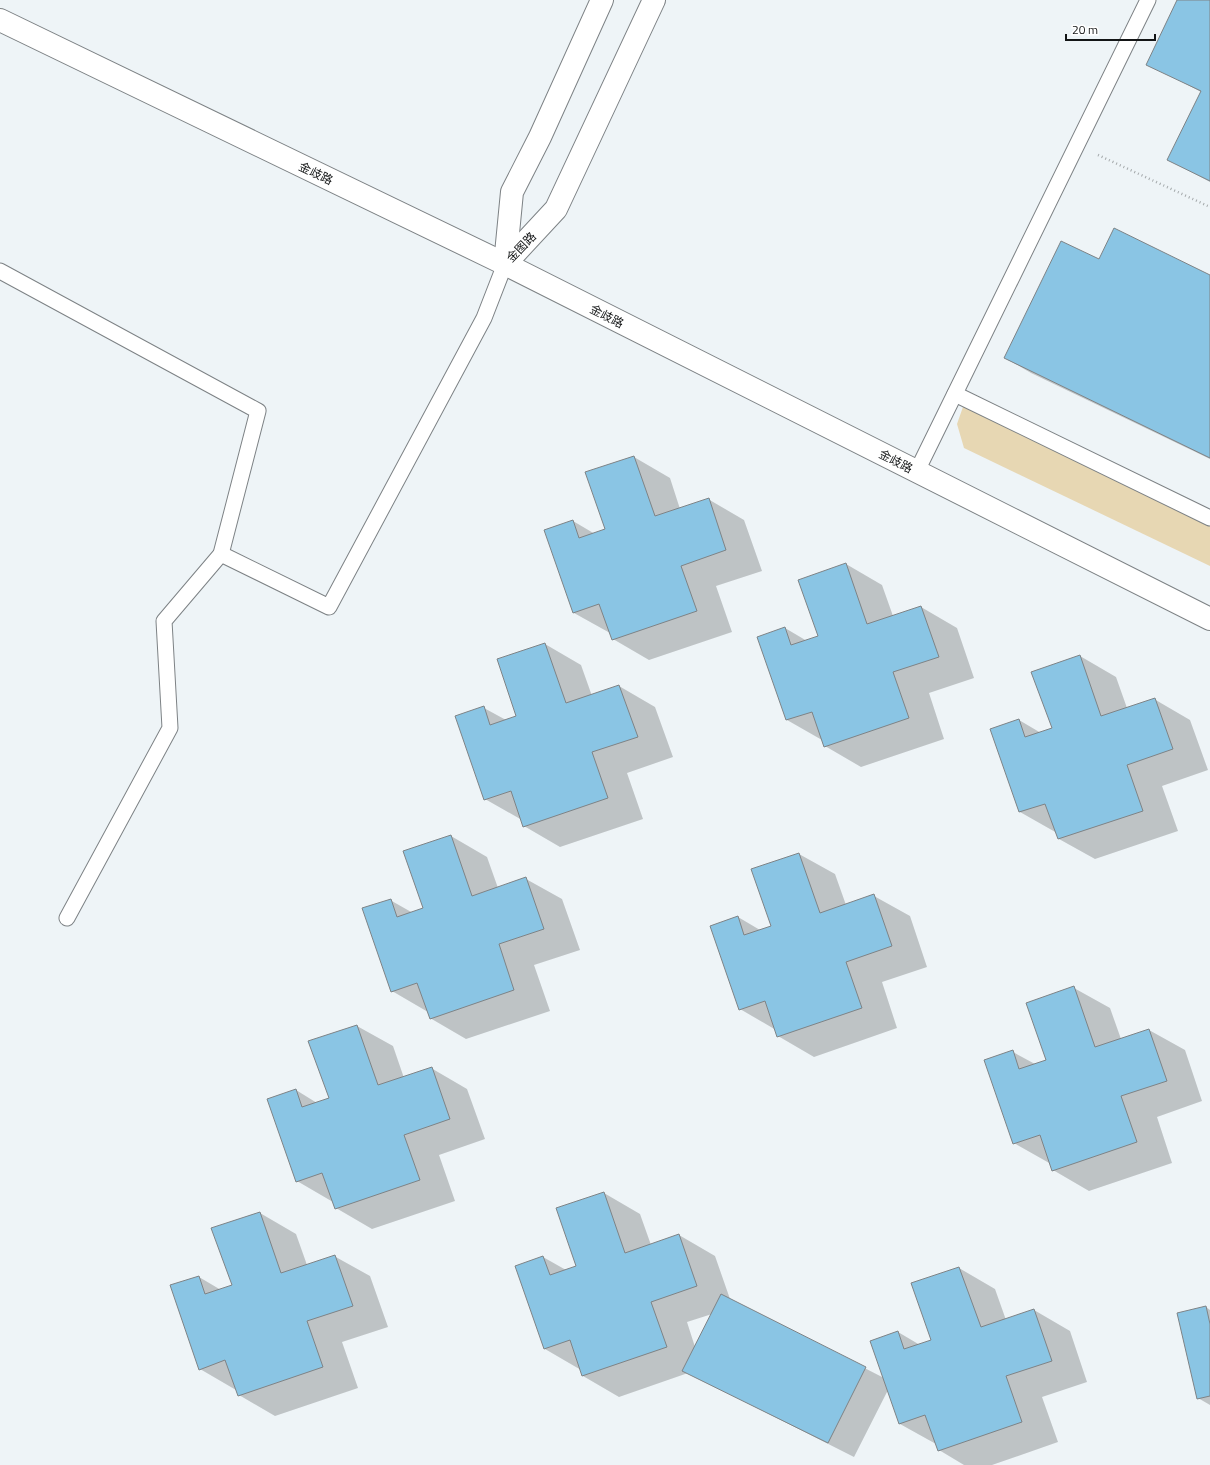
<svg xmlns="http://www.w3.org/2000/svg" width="1210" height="1465" font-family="'Titillium Web','Noto Sans SC',sans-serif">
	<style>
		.green { fill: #e7d7b3 }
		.shadow { fill: #0003; fill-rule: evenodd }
		.building { fill: #8ac5e4; stroke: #7e8386 }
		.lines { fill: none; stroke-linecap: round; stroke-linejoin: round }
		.service-casing { stroke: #7d8285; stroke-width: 17 }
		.minor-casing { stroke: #7d8285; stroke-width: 24 }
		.path { stroke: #a4a9ab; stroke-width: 2.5; stroke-dasharray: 1 3; stroke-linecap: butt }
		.service { stroke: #fff; stroke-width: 15 }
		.minor { stroke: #fff; stroke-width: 22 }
		.labels { text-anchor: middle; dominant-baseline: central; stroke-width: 3; stroke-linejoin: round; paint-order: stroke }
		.street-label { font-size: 12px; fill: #131516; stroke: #fff }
	</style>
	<rect width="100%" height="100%" fill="#eef4f7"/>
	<path class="green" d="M 964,404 L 1210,520 L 1210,566 L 964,448 L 957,424 Z"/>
	<g class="shadow">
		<path d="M 1178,0 L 1210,0 L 1210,182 L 1169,160 L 1201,92 L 1148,64 Z"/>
		<path d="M 1099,260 L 1210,276 L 1210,459 L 1031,373 L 1005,358 Z"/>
		<path d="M 634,457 L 670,478 L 680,509 L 708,499 L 744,520 L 762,571 L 716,586 L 732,632 L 649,660 L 613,639 L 610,633 L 574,613 L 573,521 L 595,534 L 607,530 Z"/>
		<path d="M 846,564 L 882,585 L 893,616 L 921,607 L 957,628 L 974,678 L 929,693 L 944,739 L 861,767 L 825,746 L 822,740 L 787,720 L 785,628 L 807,641 L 819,637 Z"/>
		<path d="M 545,644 L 581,665 L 592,696 L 619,686 L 655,707 L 673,757 L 627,773 L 643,819 L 560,847 L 524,826 L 522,820 L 485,799 L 484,708 L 506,720 L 518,716 Z"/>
		<path d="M 1080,656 L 1116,677 L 1127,708 L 1154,699 L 1190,720 L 1208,770 L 1162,786 L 1178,831 L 1095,859 L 1059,839 L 1057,833 L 1020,812 L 1019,720 L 1041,733 L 1053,729 Z"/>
		<path d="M 451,836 L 487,857 L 498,888 L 526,879 L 562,899 L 580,950 L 534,965 L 550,1011 L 466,1039 L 430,1018 L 428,1012 L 392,991 L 390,900 L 413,913 L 424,909 Z"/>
		<path d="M 799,854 L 835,874 L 846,905 L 874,896 L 910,916 L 927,967 L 882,982 L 897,1028 L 814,1057 L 778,1036 L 776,1030 L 740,1009 L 738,917 L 760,930 L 772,926 Z"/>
		<path d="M 1074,988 L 1110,1008 L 1121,1039 L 1149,1030 L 1185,1050 L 1202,1101 L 1157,1117 L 1172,1163 L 1089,1191 L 1053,1170 L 1051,1164 L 1014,1143 L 1013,1052 L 1035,1064 L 1047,1060 Z"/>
		<path d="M 357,1026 L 393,1046 L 404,1078 L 431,1068 L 467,1089 L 485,1139 L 439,1155 L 455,1201 L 372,1229 L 336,1208 L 333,1202 L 297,1181 L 296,1090 L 317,1103 L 330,1098 Z"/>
		<path d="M 604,1193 L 640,1214 L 651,1245 L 679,1235 L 715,1256 L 730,1299 L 884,1378 L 898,1332 L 920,1345 L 932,1341 L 913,1284 L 959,1268 L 995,1289 L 1006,1320 L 1034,1310 L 1070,1331 L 1087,1382 L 1042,1397 L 1058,1442 L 992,1465 L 964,1465 L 939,1450 L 936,1444 L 900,1424 L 888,1390 L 854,1457 L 688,1373 L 619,1397 L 583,1376 L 581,1370 L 545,1349 L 543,1257 L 566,1270 L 577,1266 ZM 712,1314 L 695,1347 L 687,1322 Z"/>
		<path d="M 260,1213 L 296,1234 L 307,1265 L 334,1256 L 370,1276 L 388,1327 L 342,1342 L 358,1388 L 275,1416 L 239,1395 L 236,1390 L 200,1369 L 199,1277 L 221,1290 L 233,1286 Z"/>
		<path d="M 1206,1307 L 1210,1310 L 1210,1405 L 1198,1398 Z"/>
	</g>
	<g class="building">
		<path d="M 1177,0 L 1210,0 L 1210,181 L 1167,160 L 1201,91 L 1146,65 Z"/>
		<path d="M 1114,228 L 1210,275 L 1210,458 L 1004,358 L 1061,241 L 1099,259 Z"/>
		<path d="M 634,456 L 655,516 L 709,498 L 726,550 L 681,566 L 697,611 L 612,640 L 599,604 L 573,613 L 544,530 L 573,520 L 579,538 L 605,529 L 585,472 Z"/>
		<path d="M 846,563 L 867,624 L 921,606 L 939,657 L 893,672 L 909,718 L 824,747 L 812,712 L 786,720 L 757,637 L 785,627 L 791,645 L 818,636 L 798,580 Z"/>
		<path d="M 545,643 L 566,703 L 619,685 L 638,737 L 592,752 L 608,798 L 523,827 L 511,791 L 484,800 L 455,716 L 484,706 L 490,725 L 516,716 L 497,659 Z"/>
		<path d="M 1080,655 L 1101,716 L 1155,698 L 1173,749 L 1127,765 L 1143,811 L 1058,839 L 1045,804 L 1019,812 L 990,729 L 1019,719 L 1025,737 L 1052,728 L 1031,672 Z"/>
		<path d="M 451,835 L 472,896 L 526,877 L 544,929 L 499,944 L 514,990 L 430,1019 L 417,983 L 391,992 L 362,908 L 391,899 L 397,917 L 423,908 L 403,851 Z"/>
		<path d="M 799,853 L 820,913 L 874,894 L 892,946 L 846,962 L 862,1008 L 777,1037 L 765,1001 L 739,1010 L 710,926 L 738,916 L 744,935 L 771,926 L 751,869 Z"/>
		<path d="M 1074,986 L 1095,1047 L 1149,1029 L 1167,1081 L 1121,1096 L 1137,1142 L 1052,1171 L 1040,1135 L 1013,1144 L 984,1060 L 1013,1050 L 1019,1069 L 1046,1060 L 1026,1003 Z"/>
		<path d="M 357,1025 L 378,1085 L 432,1067 L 450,1119 L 404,1135 L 420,1180 L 335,1209 L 322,1173 L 296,1182 L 267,1099 L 296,1089 L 302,1107 L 329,1098 L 308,1041 Z"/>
		<path d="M 604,1192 L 625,1253 L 679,1234 L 697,1286 L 651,1302 L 667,1347 L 582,1376 L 570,1340 L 544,1349 L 515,1266 L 543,1256 L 550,1275 L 576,1266 L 556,1208 Z"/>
		<path d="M 260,1212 L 281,1273 L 335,1255 L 353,1306 L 307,1321 L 323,1367 L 238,1396 L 225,1360 L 199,1370 L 170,1285 L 199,1276 L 205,1294 L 232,1285 L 211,1228 Z"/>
		<path d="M 959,1267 L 981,1327 L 1034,1309 L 1052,1361 L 1006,1376 L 1022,1422 L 938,1451 L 925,1415 L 899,1424 L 870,1341 L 898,1331 L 904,1349 L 931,1340 L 911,1283 Z"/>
		<path d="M 721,1294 L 866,1367 L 828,1443 L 682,1371 Z"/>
		<path d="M 1206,1306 L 1210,1324 L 1210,1396 L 1197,1399 L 1177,1313 Z"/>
	</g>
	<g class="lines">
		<defs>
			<g id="service">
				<path d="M 0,271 L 258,411 L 221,554 L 164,621 L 170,728 L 67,918"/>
				<path d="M 955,394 L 1210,518"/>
				<path d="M 917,471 L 1148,0"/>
				<path d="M 221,554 L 329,607 L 484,318 L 505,264"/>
			</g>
			<g id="minor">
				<path d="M 0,20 L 505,264 L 1210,619"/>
				<path d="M 505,264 L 556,209 L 654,0"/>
				<path d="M 505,264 L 512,192 L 540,137 L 602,0"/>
			</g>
		</defs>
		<use href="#service" class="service-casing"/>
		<use href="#minor" class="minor-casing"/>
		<path class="path" d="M 1098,155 L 1210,207"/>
		<use href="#service" class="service"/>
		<use href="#minor" class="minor"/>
	</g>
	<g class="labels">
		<g class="street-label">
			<text transform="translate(316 173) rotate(26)">金歧路</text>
			<text transform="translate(521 247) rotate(-46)">金图路</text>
			<text transform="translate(607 316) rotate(27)">金歧路</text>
			<text transform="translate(896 461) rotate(27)">金歧路</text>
		</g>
	</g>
	<path d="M1066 34v6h89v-6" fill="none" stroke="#131516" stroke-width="2"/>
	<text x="1072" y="34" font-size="12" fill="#131516" stroke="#ffffff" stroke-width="3" paint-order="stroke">20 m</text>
</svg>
